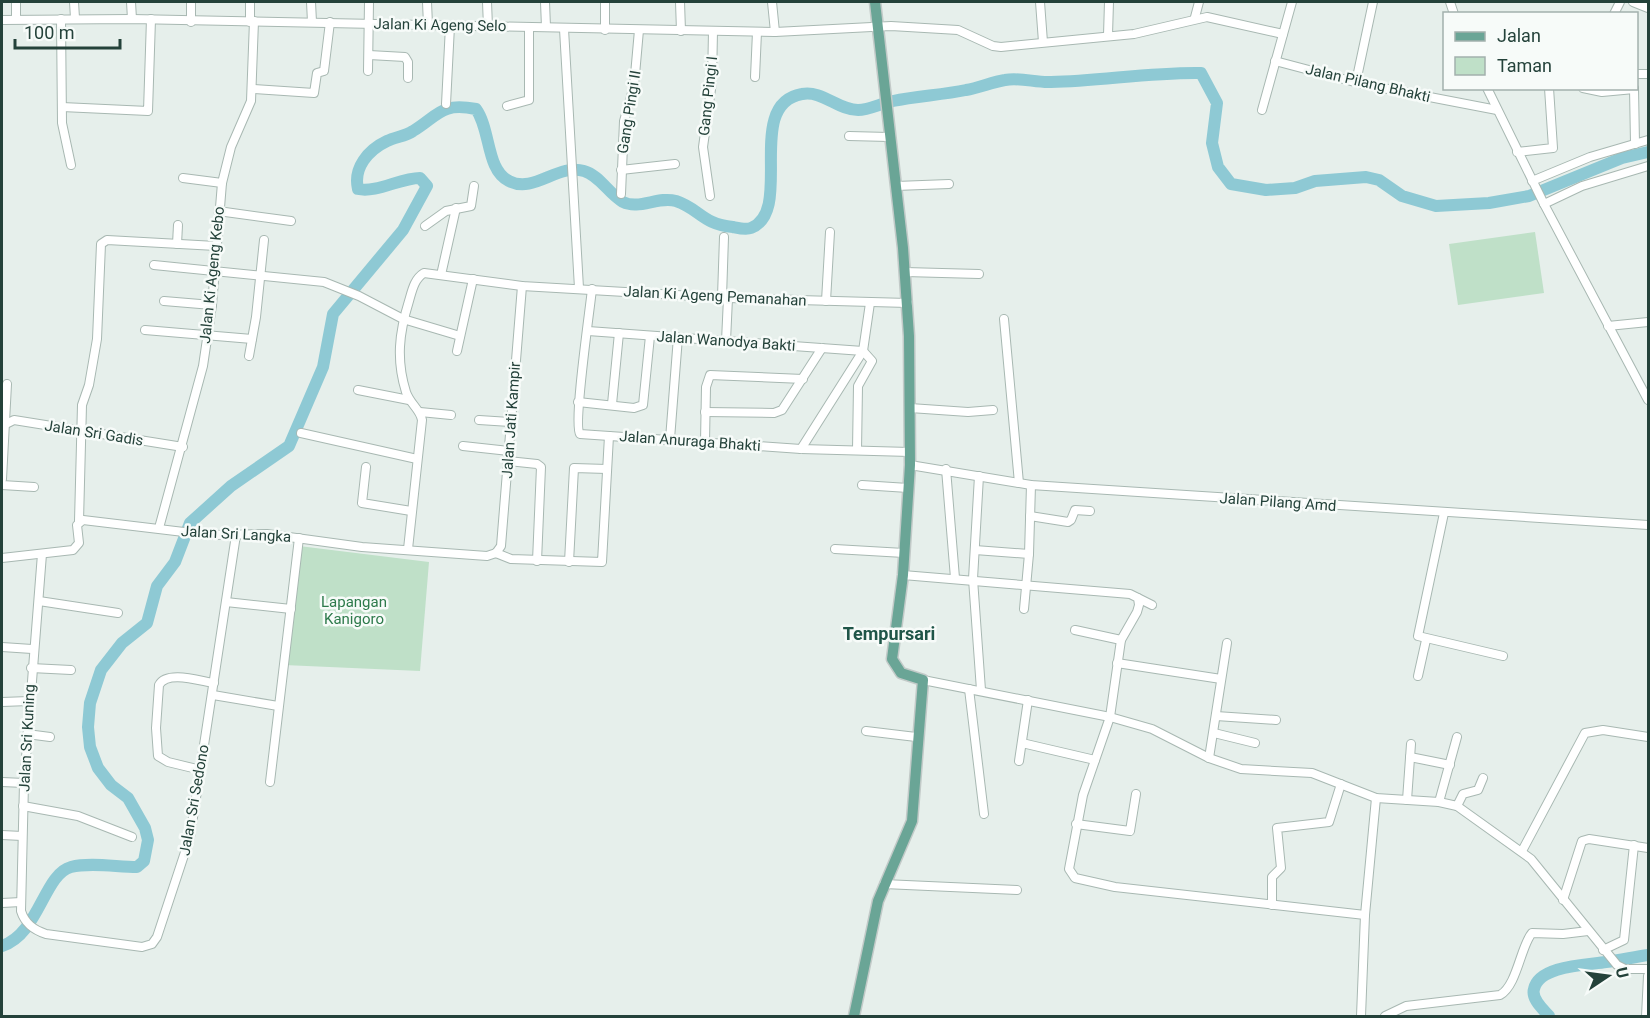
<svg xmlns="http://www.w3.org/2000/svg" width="1650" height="1018" font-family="Roboto,sans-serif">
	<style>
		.green { fill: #bfe0c8 }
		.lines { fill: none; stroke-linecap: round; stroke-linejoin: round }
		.river { stroke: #8ec9d4; stroke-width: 12 }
		.minor-casing { stroke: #a8b8b2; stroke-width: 10 }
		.major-casing { stroke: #c2cac8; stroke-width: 13 }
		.minor { stroke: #fff; stroke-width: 8 }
		.major { stroke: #6aa596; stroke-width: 10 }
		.labels { text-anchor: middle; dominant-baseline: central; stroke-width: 5; stroke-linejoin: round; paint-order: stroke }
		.street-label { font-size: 15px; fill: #24423a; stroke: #f7fbf9 }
		.park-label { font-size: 15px; fill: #2d7a4b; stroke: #f7fbf9 }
		.quarter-label { font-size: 18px; font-weight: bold; fill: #1f5548; stroke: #f7fbf9 }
	</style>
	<rect width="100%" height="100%" fill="#e6efeb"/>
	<g class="green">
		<path d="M 1535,232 L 1544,293 L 1458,305 L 1449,244 Z"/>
		<path d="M 299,546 L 429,562 L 420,671 L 284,665 Z"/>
	</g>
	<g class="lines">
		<g class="river">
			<path d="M 2,946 C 39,934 44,874 71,867 C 90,862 117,867 137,867 L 144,861 L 148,840 L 145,828 L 128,798 L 111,785 L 98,768 L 90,747 L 88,727 L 90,703 L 101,670 L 122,643 L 147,623 L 157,586 L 175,562 L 190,523 L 231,486 L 289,446 L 323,367 L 333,314 L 403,230 L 427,186 L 420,178 C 400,178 377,193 358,189 C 353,168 368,150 387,141 C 395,137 406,136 413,131 C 439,115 441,102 476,109 C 491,130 486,170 509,181 C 534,194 558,163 584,171 C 599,175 609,194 623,202 C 639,210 658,196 676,201 C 700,209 702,224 733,227 C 738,228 746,230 751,228 C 795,211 743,104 802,94 C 822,90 838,110 858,110 C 869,110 882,103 893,101 C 917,96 942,95 966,90 C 979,88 992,82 1005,80 C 1021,77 1036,83 1051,82 C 1101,81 1151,72 1201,73 L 1217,103 L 1212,143 L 1218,167 L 1231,184 L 1266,190 L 1295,188 L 1315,181 L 1366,177 L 1379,180 L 1402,196 L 1436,206 L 1489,203 L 1529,196 L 1622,158 L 1648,152"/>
			<path d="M 1549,1016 C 1543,1009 1531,999 1534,989 C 1539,965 1588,965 1606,962 C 1621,960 1634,957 1648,955"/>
		</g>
		<defs>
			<g id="minor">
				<path d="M 16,2 L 16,19"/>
				<path d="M 74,2 L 75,18"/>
				<path d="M 131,2 L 132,19"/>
				<path d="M 191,2 L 191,22"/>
				<path d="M 250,2 L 250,22"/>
				<path d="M 311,2 L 312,22"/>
				<path d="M 427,2 L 428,25"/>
				<path d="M 487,2 L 488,27"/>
				<path d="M 545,2 L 546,27"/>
				<path d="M 605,2 L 605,30"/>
				<path d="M 680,2 L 681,31"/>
				<path d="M 772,2 L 775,32"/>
				<path d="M 1040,2 L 1043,42"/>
				<path d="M 1450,2 L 1454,14"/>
				<path d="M 1633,2 L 1648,8"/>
				<path d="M 1614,14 L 1620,2"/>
				<path d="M 1195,17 L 1199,2"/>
				<path d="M 61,19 L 62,123 L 71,165"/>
				<path d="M 2,20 L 132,19 L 775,32 L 891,26 L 958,30 L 993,46 L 1001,47 L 1134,34 L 1207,17 L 1283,34"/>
				<path d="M 564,29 L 579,288"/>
				<path d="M 1108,35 L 1109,2"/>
				<path d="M 369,55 L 405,57 L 408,62 L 408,78"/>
				<path d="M 1275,61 L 1362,84 L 1497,110"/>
				<path d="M 368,71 L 369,2"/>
				<path d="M 1636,74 L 1648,74"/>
				<path d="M 755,77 L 757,32"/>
				<path d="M 1356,82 L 1373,2"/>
				<path d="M 1487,88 L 1544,204 L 1648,400"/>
				<path d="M 1583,88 L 1602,92 L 1634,89"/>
				<path d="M 1634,88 L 1635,144"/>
				<path d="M 253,89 L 314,93 L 317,73 L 324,71 L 330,22"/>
				<path d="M 446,104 L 450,26"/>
				<path d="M 507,106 L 529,100 L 529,27"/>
				<path d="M 62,107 L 148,111 L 151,19"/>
				<path d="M 1262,110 L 1292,2"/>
				<path d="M 849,136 L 889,137"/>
				<path d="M 1517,152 L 1553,148 L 1549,88"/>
				<path d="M 621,170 L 675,164"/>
				<path d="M 183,178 L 222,183"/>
				<path d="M 1532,181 L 1590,157 L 1648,140"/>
				<path d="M 896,186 L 949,184"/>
				<path d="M 621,194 L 624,121 L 634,86 L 639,30"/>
				<path d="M 710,196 L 703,147 L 712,82 L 713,31"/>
				<path d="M 1544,204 L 1582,186 L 1648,166"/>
				<path d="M 218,211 L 291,221"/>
				<path d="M 425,226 L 446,211 L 471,206 L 474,186"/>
				<path d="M 177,244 L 178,225"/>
				<path d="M 154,265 L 324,282 L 359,296 L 403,319 L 460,336"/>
				<path d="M 905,272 L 979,274"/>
				<path d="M 441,275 L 456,208"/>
				<path d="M 592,289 C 590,309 573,425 580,434 L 801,449 L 910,452"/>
				<path d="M 722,297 L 724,237"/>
				<path d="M 164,301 L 212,305"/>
				<path d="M 826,301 L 830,232"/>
				<path d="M 1004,319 L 1019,483"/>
				<path d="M 1608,326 L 1648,322"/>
				<path d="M 145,330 L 252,339"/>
				<path d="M 588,331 L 863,351 L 872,361 L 858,386 L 857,450"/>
				<path d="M 726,341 L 728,298"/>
				<path d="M 457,351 L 473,279"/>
				<path d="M 249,356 L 256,317 L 264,240"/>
				<path d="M 358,390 L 409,400"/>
				<path d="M 578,402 L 634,408 L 643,405 L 650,336"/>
				<path d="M 612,404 L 619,333"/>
				<path d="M 910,408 L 968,412 L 993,410"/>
				<path d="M 420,412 L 451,415"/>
				<path d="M 705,412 L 774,413 L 782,410 L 822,348"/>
				<path d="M 479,420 L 510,422"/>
				<path d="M 6,424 L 14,420 L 183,447"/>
				<path d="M 301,433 L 417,459"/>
				<path d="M 670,439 L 678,337"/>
				<path d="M 705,442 L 706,387 L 710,375 L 803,379"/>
				<path d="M 463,446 L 509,451"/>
				<path d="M 801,449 L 863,351 L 870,303"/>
				<path d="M 508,461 L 537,464 L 541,467 L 537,561"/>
				<path d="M 910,465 L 1031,485 L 1648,525"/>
				<path d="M 366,467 L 362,503 L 411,511"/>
				<path d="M 946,469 L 955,578"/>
				<path d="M 979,476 L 973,579 L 981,690"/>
				<path d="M 2,479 L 7,384"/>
				<path d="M 2,485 L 34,487"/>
				<path d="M 862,485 L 908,488"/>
				<path d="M 1444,513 L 1418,636 L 1503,656"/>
				<path d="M 1030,516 L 1068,522 L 1071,520 L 1075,510 L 1090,511"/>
				<path d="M 79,521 L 82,405 L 89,385 L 97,339 L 101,244 L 107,240 L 216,246"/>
				<path d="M 159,528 L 203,366 L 212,305 L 222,183 L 231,147 L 251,101 L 254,21"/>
				<path d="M 408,549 L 422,420 C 420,409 410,404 406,392 C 396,360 399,333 409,301 C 412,291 414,279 424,273 L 522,286 L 728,298 L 908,303"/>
				<path d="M 835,549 L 904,553"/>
				<path d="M 975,550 L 1029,554 L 1024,609"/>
				<path d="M 496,553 L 501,546 L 522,286"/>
				<path d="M 496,553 L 511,559 L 602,562 L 609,436"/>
				<path d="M 42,554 L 24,783 L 21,911 C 25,924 34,930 46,934 L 142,947 L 152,944 L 157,937 L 190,837 L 236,535"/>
				<path d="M 1029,554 L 1031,485"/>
				<path d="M 2,558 L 73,550 L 79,543 L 77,525 L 83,520 L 209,535 L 267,534 L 362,547 L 487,556 L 496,553"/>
				<path d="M 569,562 L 574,468 L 607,469"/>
				<path d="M 903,575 L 1130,594 L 1138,598 L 1139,605 L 1137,612 L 1121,640 L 1110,717 L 1083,795 L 1069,869 L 1075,878 L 1115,887 L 1365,915"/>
				<path d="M 1138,598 L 1152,605"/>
				<path d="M 39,601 L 118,613"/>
				<path d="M 226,602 L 291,609"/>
				<path d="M 1075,630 L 1121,640"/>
				<path d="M 2,647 L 32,649"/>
				<path d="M 1117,663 L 1221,679"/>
				<path d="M 31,668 L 71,670"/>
				<path d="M 1418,676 L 1426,640"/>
				<path d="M 923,680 L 1110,717 L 1152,729 L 1209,758 L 1241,769 L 1312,773 L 1376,798 L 1439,802 L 1457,806 L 1531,859 L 1617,965 L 1625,969 L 1648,969"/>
				<path d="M 969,689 L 984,814"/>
				<path d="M 213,695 L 278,706"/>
				<path d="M 2,702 L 29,701"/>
				<path d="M 1216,716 L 1276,720"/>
				<path d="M 866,731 L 916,737"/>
				<path d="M 1214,733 L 1255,743"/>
				<path d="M 27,734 L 50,737"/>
				<path d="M 1022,743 L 1095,760"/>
				<path d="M 1410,757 L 1450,765"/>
				<path d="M 1209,758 L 1227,643"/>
				<path d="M 1019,761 L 1028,700"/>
				<path d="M 201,770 L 168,762 L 158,756 L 156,728 L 159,685 C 167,670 200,681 214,683"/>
				<path d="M 2,782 L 24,783"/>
				<path d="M 270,782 L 299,538"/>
				<path d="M 1407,800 L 1411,744"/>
				<path d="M 1439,802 L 1457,737"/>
				<path d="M 23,806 L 78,816 L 132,837"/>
				<path d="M 1457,806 L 1463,794 L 1478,790 L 1483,778"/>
				<path d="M 1076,824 L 1130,831 L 1136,794"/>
				<path d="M 2,835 L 22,836"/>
				<path d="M 1522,851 L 1585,733 L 1603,730 L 1648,737"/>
				<path d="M 884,884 L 1017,890"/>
				<path d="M 1563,900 L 1582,841 L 1589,839 L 1648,848"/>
				<path d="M 2,903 L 21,902"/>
				<path d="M 1272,905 L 1272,877 L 1281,868 L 1277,828 L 1329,822 L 1341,784"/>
				<path d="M 1603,950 L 1624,940 L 1634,845"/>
				<path d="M 1361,1016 L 1365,915 L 1376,798"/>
				<path d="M 1385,1016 L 1406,1006 L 1500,995 C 1517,986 1521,945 1532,933 L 1563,934 L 1588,931"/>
				<path d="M 1646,1016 L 1648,976"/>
			</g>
			<path id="major" d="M 854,1016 L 878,901 L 912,821 L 923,680 L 901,673 L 892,659 L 903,575 L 910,465 L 909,336 L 903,248 L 875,2"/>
		</defs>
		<use href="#minor" class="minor-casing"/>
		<use href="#major" class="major-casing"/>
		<use href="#minor" class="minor"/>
		<use href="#major" class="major"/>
	</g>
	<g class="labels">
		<g class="street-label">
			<text transform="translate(440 25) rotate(1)">Jalan Ki Ageng Selo</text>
			<text transform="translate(1368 83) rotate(13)">Jalan Pilang Bhakti</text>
			<text transform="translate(708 96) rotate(-84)">Gang Pingi I</text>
			<text transform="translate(629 112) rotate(-81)">Gang Pingi II</text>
			<text transform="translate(212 275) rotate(-84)">Jalan Ki Ageng Kebo</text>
			<text transform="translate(715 296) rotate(3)">Jalan Ki Ageng Pemanahan</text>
			<text transform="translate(726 341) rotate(4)">Jalan Wanodya Bakti</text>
			<text transform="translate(511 420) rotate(-86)">Jalan Jati Kampir</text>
			<text transform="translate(94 433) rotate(9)">Jalan Sri Gadis</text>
			<text transform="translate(690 441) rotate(4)">Jalan Anuraga Bhakti</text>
			<text transform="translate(1278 502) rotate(4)">Jalan Pilang Amd</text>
			<text transform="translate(236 534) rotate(3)">Jalan Sri Langka</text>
			<text transform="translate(27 738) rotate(-87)">Jalan Sri Kuning</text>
			<text transform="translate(194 800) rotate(-80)">Jalan Sri Sedono</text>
		</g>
		<g class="park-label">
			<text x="354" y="602">Lapangan<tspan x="354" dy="17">Kanigoro</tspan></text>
		</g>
		<g class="quarter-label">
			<text x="889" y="633">Tempursari</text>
		</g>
	</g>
	<rect width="1650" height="1018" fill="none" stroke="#24423a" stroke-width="6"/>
	<rect x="1443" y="12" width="195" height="78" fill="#f7fbf9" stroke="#a3b1ad" stroke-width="1.5"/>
	<rect x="1455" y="32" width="30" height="9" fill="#6aa596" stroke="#a3b1ad" stroke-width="1.5"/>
	<text x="1497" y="42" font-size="18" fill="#24423a">Jalan</text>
	<rect x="1455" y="57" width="30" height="18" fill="#bfe0c8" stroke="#a3b1ad" stroke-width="1.5"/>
	<text x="1497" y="72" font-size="18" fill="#24423a">Taman</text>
	<g transform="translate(1608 976) rotate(77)" stroke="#f7fbf9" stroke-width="4.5" paint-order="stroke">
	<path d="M0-4.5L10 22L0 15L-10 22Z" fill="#24423a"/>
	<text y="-9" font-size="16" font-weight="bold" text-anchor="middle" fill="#24423a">U</text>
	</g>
	<path d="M15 39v9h105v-9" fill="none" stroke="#24423a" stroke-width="3"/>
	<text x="24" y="39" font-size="18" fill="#24423a" stroke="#f7fbf9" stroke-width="4.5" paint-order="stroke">100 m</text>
</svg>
